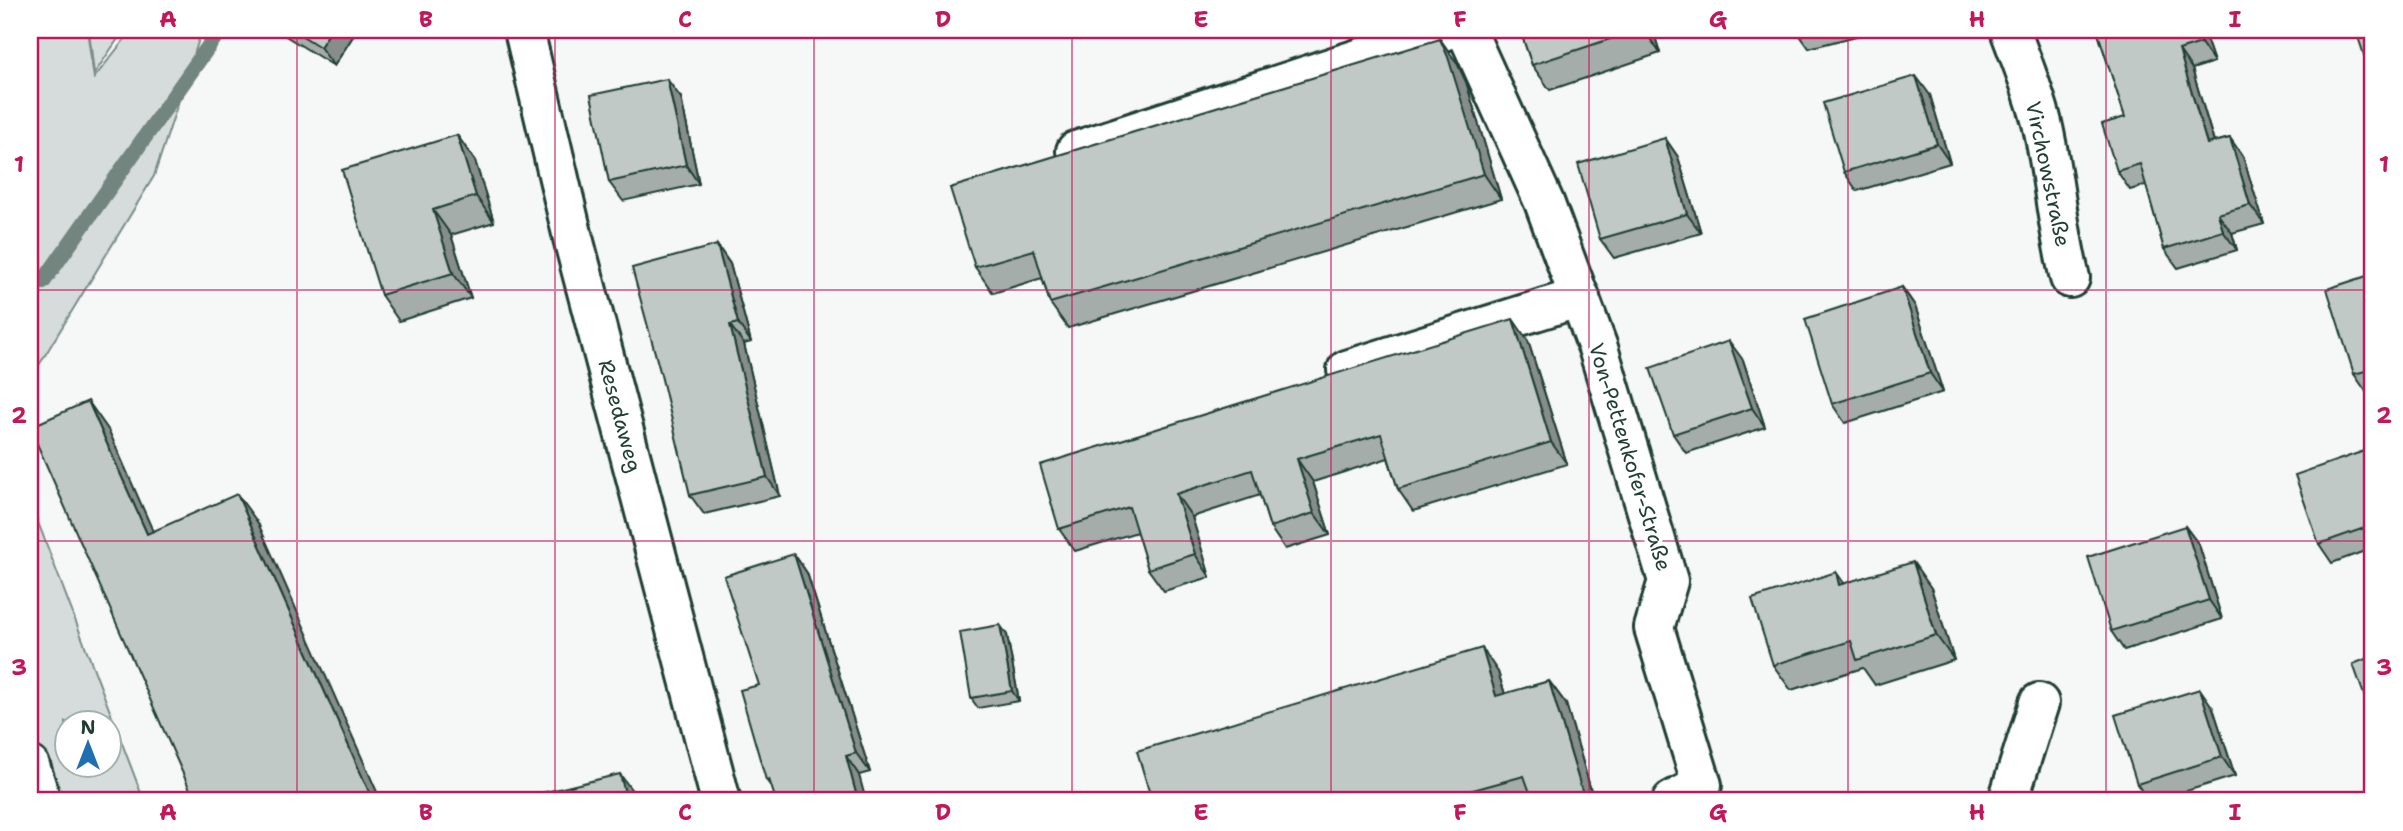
<svg xmlns="http://www.w3.org/2000/svg" width="2403" height="831" font-family="'Shantell Sans',sans-serif">
	<style>
		.green { fill: #d6dcdb; stroke: #7a8c88; stroke-width: 2; fill-rule: evenodd }
		.lines { fill: none; stroke-linecap: round; stroke-linejoin: round }
		.stream { stroke: #72857f; stroke-width: 16 }
		.minor-casing { stroke: #1f3d34; stroke-width: 44 }
		.primary-casing { stroke: #1f3d34; stroke-width: 44 }
		.minor { stroke: #fff; stroke-width: 38 }
		.primary { stroke: #fff; stroke-width: 38 }
		.wall { fill: #a5adaa; stroke: #1f3d34; stroke-width: 2 }
		.shaded-wall { fill: #868d8b; stroke: #1f3d34; stroke-width: 2 }
		.building { fill: #c0c9c6; stroke: #1f3d34; stroke-width: 2 }
		.grid { fill: none; stroke: #c2185b; stroke-width: 2; stroke-opacity: 0.55 }
		.labels { text-anchor: middle; dominant-baseline: central; stroke-width: 7; stroke-linejoin: round; paint-order: stroke }
		.street-label { font-size: 21px; fill: #1f3d34; stroke: #fff }
		.neatline { fill: none; stroke: #c2185b; stroke-width: 2.5 }
		.grid-label { font-size: 23px; text-anchor: middle; font-weight: bold; fill: #c2185b }
	</style>
	<rect width="100%" height="100%" fill="#f6f7f7"/>
	<filter id="ink" filterUnits="userSpaceOnUse"><feTurbulence type="fractalNoise" baseFrequency=".0143" numOctaves="2"/><feDisplacementMap in="SourceGraphic" scale="14" xChannelSelector="R" yChannelSelector="G"/><feConvolveMatrix kernelMatrix="1 2 1 2 8 2 1 2 1" color-interpolation-filters="sRGB"/></filter>
	<g filter="url(#ink)">
		<g class="green">
			<path d="M 30,30 L 87,30 L 94,78 L 132,30 L 202,30 L 154,176 L 30,380 Z"/>
			<path d="M 89,30 L 124,30 L 94,74 Z"/>
			<path d="M 30,501 L 144,801 L 30,801 ZM 66,722 L 108,722 L 108,764 L 66,764 Z"/>
		</g>
		<g class="lines">
			<path class="stream" d="M 43,282 L 220,30"/>
			<defs>
				<g id="minor">
					<path d="M 524,30 L 573,238 L 721,801"/>
					<path d="M 1466,30 L 1544,202 L 1598,348 L 1668,581 L 1654,628 L 1702,785 L 1672,801"/>
					<path d="M 2010,30 C 2021,60 2034,91 2042,123 C 2054,174 2057,227 2070,278"/>
					<path d="M 1076,151 L 1447,30"/>
					<path d="M 1347,370 L 1580,297"/>
					<path d="M 2008,801 L 2039,703"/>
				</g>
				<path id="primary" d="M 30,766 L 41,801"/>
			</defs>
			<use href="#minor" class="minor-casing"/>
			<use href="#primary" class="primary-casing"/>
			<use href="#minor" class="minor"/>
			<use href="#primary" class="primary"/>
		</g>
		<g class="wall">
			<path d="M 276,30 L 357,30 L 334,66 Z"/>
			<path d="M 913,30 L 932,30 L 916,34 Z"/>
			<path d="M 1520,30 L 1653,30 L 1660,53 L 1550,90 L 1532,65 Z"/>
			<path d="M 1796,30 L 1880,30 L 1809,48 Z"/>
			<path d="M 2097,30 L 2203,30 L 2214,62 L 2192,69 L 2214,142 L 2230,138 L 2243,157 L 2264,224 L 2232,233 L 2237,250 L 2178,268 L 2164,249 L 2146,185 L 2130,190 L 2117,171 L 2125,117 Z"/>
			<path d="M 1440,39 L 1458,65 L 1466,82 L 1501,199 L 1068,328 L 1050,303 L 1042,278 L 993,293 L 975,267 Z"/>
			<path d="M 1930,95 L 1950,163 L 1857,191 L 1844,172 Z"/>
			<path d="M 681,98 L 699,184 L 623,201 L 609,182 Z"/>
			<path d="M 457,135 L 475,161 L 494,222 L 451,235 L 471,298 L 399,321 L 381,295 Z"/>
			<path d="M 1665,138 L 1678,157 L 1701,233 L 1614,258 L 1600,239 Z"/>
			<path d="M 717,245 L 730,264 L 751,342 L 744,344 L 780,496 L 704,514 L 690,495 Z"/>
			<path d="M 2373,274 L 2373,392 L 2367,393 L 2354,374 Z"/>
			<path d="M 1902,287 L 1915,306 L 1943,392 L 1845,423 L 1832,404 Z"/>
			<path d="M 1528,341 L 1567,464 L 1413,511 L 1398,489 L 1388,458 L 1313,482 L 1330,535 L 1285,549 L 1270,527 L 1260,495 L 1192,517 L 1210,577 L 1164,591 L 1148,569 L 1137,532 L 1075,551 L 1059,529 Z"/>
			<path d="M 1743,360 L 1765,427 L 1686,453 L 1673,434 Z"/>
			<path d="M 2373,448 L 2373,548 L 2332,563 L 2319,544 Z"/>
			<path d="M 2185,526 L 2199,545 L 2222,619 L 2124,650 L 2111,631 Z"/>
			<path d="M 794,554 L 807,573 L 870,772 L 859,775 L 772,788 L 766,780 L 759,685 Z"/>
			<path d="M 1836,572 L 1844,583 L 1931,588 L 1954,660 L 1875,685 L 1863,668 L 1791,690 L 1773,665 Z"/>
			<path d="M 1000,625 L 1007,635 L 1019,701 L 978,708 L 971,698 Z"/>
			<path d="M 1498,672 L 1505,694 L 1549,681 L 1566,704 L 1594,801 L 1152,801 Z"/>
			<path d="M 2213,708 L 2235,776 L 2154,801 L 2149,801 L 2137,784 Z"/>
		</g>
		<g class="shaded-wall">
			<path d="M 331,30 L 357,30 L 334,66 L 320,47 Z"/>
			<path d="M 1644,30 L 1653,30 L 1660,53 Z"/>
			<path d="M 2196,30 L 2203,30 L 2214,62 L 2201,43 Z"/>
			<path d="M 1440,39 L 1458,65 L 1466,82 L 1501,199 L 1484,174 Z"/>
			<path d="M 2179,50 L 2192,69 L 2220,163 L 2207,144 Z"/>
			<path d="M 1916,76 L 1930,95 L 1950,163 L 1937,144 Z"/>
			<path d="M 667,79 L 681,98 L 699,184 L 686,165 Z"/>
			<path d="M 457,135 L 475,161 L 494,222 L 476,196 Z"/>
			<path d="M 1665,138 L 1678,157 L 1701,233 L 1687,214 Z"/>
			<path d="M 2230,138 L 2243,157 L 2264,224 L 2250,205 Z"/>
			<path d="M 433,210 L 451,235 L 471,298 L 453,273 Z"/>
			<path d="M 2218,214 L 2232,233 L 2237,250 L 2223,231 Z"/>
			<path d="M 717,245 L 730,264 L 751,342 L 738,323 Z"/>
			<path d="M 1902,287 L 1915,306 L 1943,392 L 1930,373 Z"/>
			<path d="M 1513,319 L 1528,341 L 1567,464 L 1551,442 Z"/>
			<path d="M 730,325 L 744,344 L 780,496 L 767,477 Z"/>
			<path d="M 1729,341 L 1743,360 L 1765,427 L 1752,408 Z"/>
			<path d="M 88,401 L 109,431 L 167,563 L 147,534 Z"/>
			<path d="M 1297,459 L 1313,482 L 1330,535 L 1314,513 Z"/>
			<path d="M 237,494 L 258,523 L 381,801 L 373,801 Z"/>
			<path d="M 1176,494 L 1192,517 L 1210,577 L 1195,554 Z"/>
			<path d="M 2185,526 L 2199,545 L 2222,619 L 2209,600 Z"/>
			<path d="M 794,554 L 807,573 L 870,772 L 856,753 Z"/>
			<path d="M 1913,562 L 1931,588 L 1954,660 L 1936,635 Z"/>
			<path d="M 1836,572 L 1853,598 L 1839,585 Z"/>
			<path d="M 1000,625 L 1007,635 L 1019,701 L 1012,691 Z"/>
			<path d="M 1482,648 L 1498,672 L 1513,720 L 1496,696 Z"/>
			<path d="M 1549,681 L 1566,704 L 1594,801 L 1585,801 Z"/>
			<path d="M 2200,689 L 2213,708 L 2235,776 L 2222,757 Z"/>
			<path d="M 846,756 L 859,775 L 866,801 L 858,801 Z"/>
			<path d="M 620,774 L 638,799 L 638,801 L 627,801 Z"/>
		</g>
		<g class="building">
			<path d="M 293,30 L 331,30 L 320,47 Z"/>
			<path d="M 1520,30 L 1637,30 L 1532,65 Z"/>
			<path d="M 2097,30 L 2196,30 L 2201,43 L 2179,50 L 2207,144 L 2230,138 L 2250,205 L 2218,214 L 2223,231 L 2164,249 L 2140,164 L 2117,171 L 2102,124 L 2125,117 Z"/>
			<path d="M 2369,30 L 2373,30 L 2373,82 L 2357,34 Z"/>
			<path d="M 1440,39 L 1448,57 L 1484,174 L 1050,303 L 1034,250 L 975,267 L 950,188 Z"/>
			<path d="M 1916,76 L 1937,144 L 1844,172 L 1823,103 Z"/>
			<path d="M 667,79 L 686,165 L 609,182 L 591,95 Z"/>
			<path d="M 457,135 L 476,196 L 433,210 L 453,273 L 381,295 L 342,170 Z"/>
			<path d="M 1665,138 L 1687,214 L 1600,239 L 1578,164 Z"/>
			<path d="M 717,245 L 738,323 L 730,325 L 767,477 L 690,495 L 661,375 L 632,268 Z"/>
			<path d="M 2373,274 L 2373,369 L 2354,374 L 2327,289 Z"/>
			<path d="M 1902,287 L 1930,373 L 1832,404 L 1805,319 Z"/>
			<path d="M 1513,319 L 1551,442 L 1398,489 L 1381,434 L 1297,459 L 1314,513 L 1270,527 L 1252,470 L 1176,494 L 1195,554 L 1148,569 L 1129,507 L 1059,529 L 1040,465 Z"/>
			<path d="M 1729,341 L 1752,408 L 1673,434 L 1650,368 Z"/>
			<path d="M 88,401 L 147,534 L 237,494 L 373,801 L 195,801 L 30,428 L 30,427 Z"/>
			<path d="M 2373,448 L 2373,525 L 2319,544 L 2295,475 Z"/>
			<path d="M 2185,526 L 2209,600 L 2111,631 L 2088,557 Z"/>
			<path d="M 794,554 L 856,753 L 846,756 L 858,801 L 776,801 L 769,779 L 766,780 L 740,690 L 759,685 L 724,576 Z"/>
			<path d="M 1913,562 L 1936,635 L 1857,660 L 1851,641 L 1773,665 L 1752,599 L 1836,572 L 1839,585 Z"/>
			<path d="M 1000,625 L 1012,691 L 971,698 L 960,632 Z"/>
			<path d="M 1482,648 L 1496,696 L 1549,681 L 1585,801 L 1533,801 L 1524,776 L 1433,801 L 1152,801 L 1137,751 Z"/>
			<path d="M 2373,656 L 2373,720 L 2353,664 Z"/>
			<path d="M 2200,689 L 2222,757 L 2137,784 L 2115,715 Z"/>
			<path d="M 620,774 L 627,801 L 509,801 Z"/>
		</g>
	</g>
	<path class="grid" d="M 297,30 L 297,801M 555,30 L 555,801M 814,30 L 814,801M 1072,30 L 1072,801M 1331,30 L 1331,801M 1589,30 L 1589,801M 1848,30 L 1848,801M 2106,30 L 2106,801M 30,290 L 2373,290M 30,541 L 2373,541"/>
	<g class="labels">
		<g class="street-label">
			<text transform="translate(2048 174) rotate(78)">Virchowstraße</text>
			<text transform="translate(620 416) rotate(75)">Resedaweg</text>
			<text transform="translate(1630 457) rotate(73)">Von-Pettenkofer-Straße</text>
		</g>
	</g>
	<rect width="2403" height="831" fill="none" stroke="#fff" stroke-width="77"/>
	<g transform="translate(88 744)"><circle r="33" fill="#ffffff" stroke="#a5b1ae" stroke-width="2"/>
	<path d="M0-5L12 26L0 18L-12 26Z" fill="#1f6fb2"/>
	<text y="-10" font-size="19" font-weight="bold" text-anchor="middle" fill="#1f3d34">N</text>
	</g>
	<rect x="38" y="38" width="2326" height="754" class="neatline"/>
	<g class="grid-label">
		<text x="168" y="27">A</text>
		<text x="426" y="27">B</text>
		<text x="685" y="27">C</text>
		<text x="943" y="27">D</text>
		<text x="1201" y="27">E</text>
		<text x="1460" y="27">F</text>
		<text x="1718" y="27">G</text>
		<text x="1977" y="27">H</text>
		<text x="2235" y="27">I</text>
		<text x="19" y="172">1</text>
		<text x="2384" y="172">1</text>
		<text x="19" y="423">2</text>
		<text x="2384" y="423">2</text>
		<text x="19" y="675">3</text>
		<text x="2384" y="675">3</text>
		<text x="168" y="820">A</text>
		<text x="426" y="820">B</text>
		<text x="685" y="820">C</text>
		<text x="943" y="820">D</text>
		<text x="1201" y="820">E</text>
		<text x="1460" y="820">F</text>
		<text x="1718" y="820">G</text>
		<text x="1977" y="820">H</text>
		<text x="2235" y="820">I</text>
	</g>
</svg>
